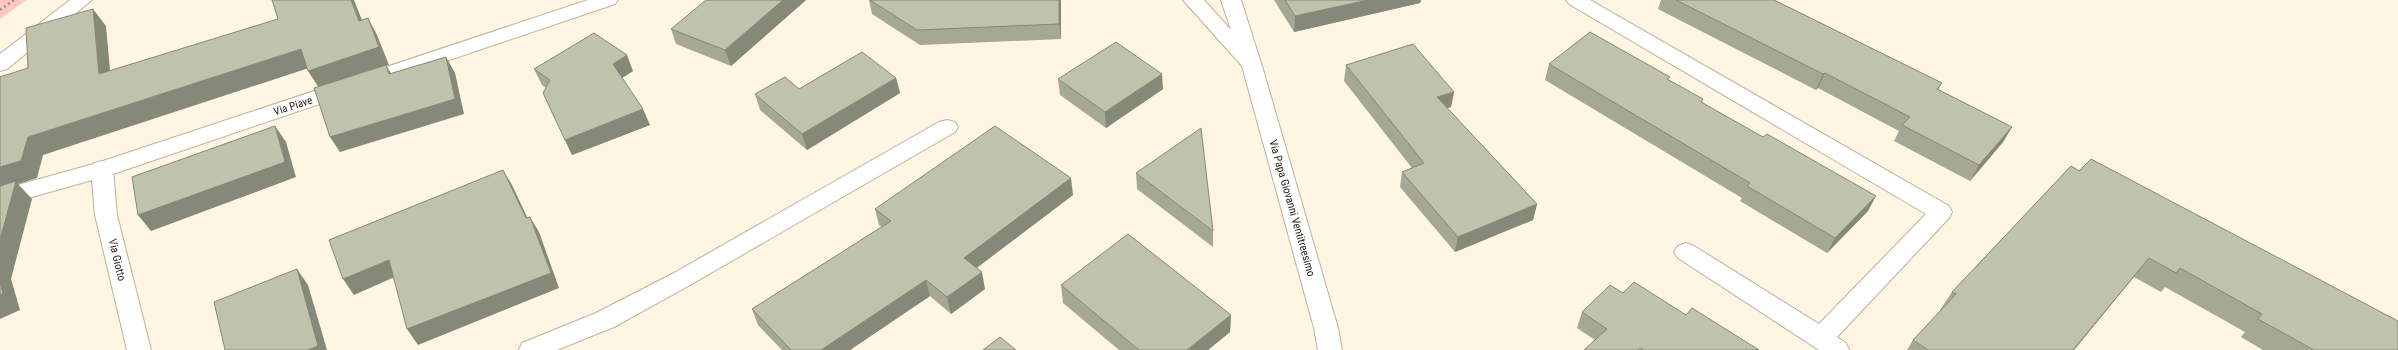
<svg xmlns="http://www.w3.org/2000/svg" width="2398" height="350" font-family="'Roboto Condensed',sans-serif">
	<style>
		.green { fill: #fec7c1 }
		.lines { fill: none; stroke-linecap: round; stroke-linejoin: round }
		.lane-casing { stroke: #bdb19c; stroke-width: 2 }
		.street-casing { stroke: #bdb19c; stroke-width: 2 }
		.secondary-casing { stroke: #bdb19c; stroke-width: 2 }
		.path { stroke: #968f82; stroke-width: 2.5; stroke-dasharray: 2 3; stroke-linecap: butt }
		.lane { fill: #fff; fill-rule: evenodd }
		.street { fill: #fff; fill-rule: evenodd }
		.secondary { fill: #fff; fill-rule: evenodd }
		.wall { fill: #a5a894 }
		.shaded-wall { fill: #868878 }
		.building { fill: #c0c3ac; stroke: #868878 }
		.labels { text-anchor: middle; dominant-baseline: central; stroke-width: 3; stroke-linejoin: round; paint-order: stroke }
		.street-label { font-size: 11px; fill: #252119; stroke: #fff }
	</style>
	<rect width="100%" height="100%" fill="#fef5e3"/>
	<path class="green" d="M 0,0 L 26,0 L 0,19 Z"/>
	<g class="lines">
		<defs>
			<path id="lane" d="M 947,120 L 955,122 L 958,127 L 955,132 L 690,285 L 614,327 L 557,350 L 519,350 L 522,343 L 596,313 L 674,273 L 939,122 Z"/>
			<g id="street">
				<path d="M 70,0 L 92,0 L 7,69 L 0,71 L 0,54 Z"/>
				<path d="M 1183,0 L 1204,0 L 1231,30 L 1221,0 L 1241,0 L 1262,66 L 1338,328 L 1342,350 L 1318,350 L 1314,328 L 1242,66 Z"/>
				<path d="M 1566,0 L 1590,0 L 1949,206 L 1952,212 L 1949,218 L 1837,337 L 1846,343 L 1849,350 L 1819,350 L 1678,258 L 1674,252 L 1678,246 L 1686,243 L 1694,246 L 1819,324 L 1926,214 L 1569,4 Z"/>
				<path d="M 102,161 L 110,163 L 113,169 L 117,215 L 151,350 L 127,350 L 95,215 L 91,169 L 94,163 Z"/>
			</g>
			<path id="secondary" d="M 588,0 L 618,0 L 615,4 L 110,175 L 0,206 L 0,190 L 97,163 Z"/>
		</defs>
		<use href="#lane" class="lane-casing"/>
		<use href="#street" class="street-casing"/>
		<use href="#secondary" class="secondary-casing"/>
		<path class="path" d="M 0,10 L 14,0"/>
		<use href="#lane" class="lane"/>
		<use href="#street" class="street"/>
		<use href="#secondary" class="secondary"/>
	</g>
	<g class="wall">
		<path d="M 806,0 L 731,66 L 676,44 L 671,29 Z"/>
		<path d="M 869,0 L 1061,0 L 1061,39 L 920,45 L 872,14 Z"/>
		<path d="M 1274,0 L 1421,0 L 1420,3 L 1294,32 Z"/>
		<path d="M 1661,0 L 1774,0 L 1942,83 L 1938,90 L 2012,127 L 2003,142 L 1970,181 L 1894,141 L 1899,131 L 1818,88 L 1816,90 L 1658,9 Z"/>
		<path d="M 1549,64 L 1669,80 L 1868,211 L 1827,253 L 1740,201 L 1742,198 L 1545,80 Z"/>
		<path d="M 1346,65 L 1454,92 L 1451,107 L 1447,108 L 1537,204 L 1533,220 L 1455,252 L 1400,187 L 1402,172 L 1412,168 L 1344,81 Z"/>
		<path d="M 534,69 L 633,71 L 622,78 L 650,125 L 572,155 L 565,140 L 546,88 L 542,85 Z"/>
		<path d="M 896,78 L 900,93 L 807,150 L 760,110 L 755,94 Z"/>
		<path d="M 1058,79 L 1163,89 L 1106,128 L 1060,95 Z"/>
		<path d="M 2071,166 L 2398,350 L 2263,350 L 2241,337 L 2245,332 L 2165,287 L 2161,292 L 2134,277 L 2074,350 L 1907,350 L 1913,340 L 1941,311 L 1940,310 L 1952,292 Z"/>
		<path d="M 1136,173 L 1213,231 L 1213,247 L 1137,189 Z"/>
		<path d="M 1073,195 L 977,268 L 985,289 L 951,314 L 930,296 L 850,350 L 782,350 L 758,325 L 752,309 L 882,227 L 879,225 L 875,209 Z"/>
		<path d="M 1061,285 L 1231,315 L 1230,332 L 1208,350 L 1119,350 L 1063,303 Z"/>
		<path d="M 1623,293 L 1686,315 L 1759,350 L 1584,350 L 1595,340 L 1577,328 L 1582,312 Z"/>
	</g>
	<g class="shaded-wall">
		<path d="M 351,0 L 354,0 L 369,38 L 359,21 Z"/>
		<path d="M 783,0 L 806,0 L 731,66 L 725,50 Z"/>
		<path d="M 1059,0 L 1061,0 L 1061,39 L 1059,24 Z"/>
		<path d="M 1368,0 L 1421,0 L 1420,3 L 1294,32 L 1295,16 Z"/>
		<path d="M 93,9 L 106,26 L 112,92 L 99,74 Z"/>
		<path d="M 368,18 L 377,35 L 389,65 L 386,65 L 395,80 L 319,88 L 308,71 Z"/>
		<path d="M 301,49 L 312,67 L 43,155 L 37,178 L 18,184 L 32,199 L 11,279 L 20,310 L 0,319 L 0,167 L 28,137 Z"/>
		<path d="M 627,55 L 633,71 L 619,80 L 613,64 Z"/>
		<path d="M 446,57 L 455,73 L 464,114 L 340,152 L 330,137 Z"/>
		<path d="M 1825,73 L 1818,88 L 1816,90 L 1823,74 Z"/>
		<path d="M 1162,74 L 1163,89 L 1106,128 L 1105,112 Z"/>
		<path d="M 896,78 L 900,93 L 807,150 L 802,134 Z"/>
		<path d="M 1454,92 L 1451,107 L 1434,113 L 1437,97 Z"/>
		<path d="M 643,109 L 650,125 L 572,155 L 565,140 Z"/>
		<path d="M 275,126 L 286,142 L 296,177 L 151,231 L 138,215 Z"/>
		<path d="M 2012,127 L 2003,142 L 1970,181 L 1979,165 Z"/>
		<path d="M 503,170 L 512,185 L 535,234 L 526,218 Z"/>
		<path d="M 1071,178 L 1073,195 L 968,274 L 964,258 Z"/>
		<path d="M 1876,196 L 1868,211 L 1827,253 L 1835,238 Z"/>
		<path d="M 1537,204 L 1533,220 L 1455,252 L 1458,237 Z"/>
		<path d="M 530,217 L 539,232 L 559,288 L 418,345 L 407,329 Z"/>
		<path d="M 2149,258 L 2074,350 L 2073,350 Z"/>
		<path d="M 389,260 L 399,275 L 354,295 L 343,279 Z"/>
		<path d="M 297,269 L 308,285 L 327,350 L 308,350 Z"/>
		<path d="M 982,272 L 985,289 L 951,314 L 947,297 Z"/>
		<path d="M 926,280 L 930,296 L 850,350 L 821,350 Z"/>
		<path d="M 1231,315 L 1230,332 L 1208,350 L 1187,350 Z"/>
	</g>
	<g class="building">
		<path d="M 272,0 L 351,0 L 359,21 L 368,18 L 379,47 L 308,71 L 301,49 L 28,137 L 21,161 L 0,167 L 0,77 L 28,68 L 26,28 L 93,9 L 99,74 L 278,19 Z"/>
		<path d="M 706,0 L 783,0 L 725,50 L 671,29 Z"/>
		<path d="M 870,0 L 1059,0 L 1059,24 L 917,30 Z"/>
		<path d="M 1285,0 L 1368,0 L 1295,16 Z"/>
		<path d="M 1676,0 L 1774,0 L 1942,83 L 1937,89 L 2012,127 L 1979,165 L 1902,125 L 1910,117 L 1825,73 L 1823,74 Z"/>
		<path d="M 1590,32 L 1670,77 L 1667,79 L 1703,99 L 1701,102 L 1763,137 L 1767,134 L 1876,196 L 1835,238 L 1747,186 L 1750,183 L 1549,64 Z"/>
		<path d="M 594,33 L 627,55 L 613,64 L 643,109 L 565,140 L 543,93 L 550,80 L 534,69 Z"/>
		<path d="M 1116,42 L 1162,74 L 1105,112 L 1058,79 Z"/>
		<path d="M 1413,44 L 1454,92 L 1437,97 L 1537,204 L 1458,237 L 1402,172 L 1424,163 L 1346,65 Z"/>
		<path d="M 862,52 L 896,78 L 802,134 L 755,94 L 785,77 L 799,89 Z"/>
		<path d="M 446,57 L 455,99 L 330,137 L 314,88 L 386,65 L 389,74 Z"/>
		<path d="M 275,126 L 285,162 L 138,215 L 132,177 Z"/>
		<path d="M 995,126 L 1071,178 L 964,258 L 982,272 L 947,297 L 926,280 L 821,350 L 791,350 L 752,309 L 891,221 L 875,209 Z"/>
		<path d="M 1201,128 L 1213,231 L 1136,173 Z"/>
		<path d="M 2091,159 L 2398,321 L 2398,350 L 2314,350 L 2258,319 L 2262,314 L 2180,268 L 2176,273 L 2149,258 L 2073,350 L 1928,350 L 1913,340 L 1956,294 L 1952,292 L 2071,166 L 2079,171 Z"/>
		<path d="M 503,170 L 526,218 L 530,217 L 551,273 L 407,329 L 389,260 L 343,279 L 329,240 Z"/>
		<path d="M 16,181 L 0,240 L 0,186 Z"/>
		<path d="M 1128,234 L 1231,315 L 1187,350 L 1139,350 L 1061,285 Z"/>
		<path d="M 297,269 L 318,346 L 308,350 L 225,350 L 214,302 Z"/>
		<path d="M 1634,282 L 1686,315 L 1692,308 L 1759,350 L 1643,350 L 1640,348 L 1638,350 L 1584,350 L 1607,329 L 1582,312 L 1610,285 L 1623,293 Z"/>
		<path d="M 0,283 L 3,293 L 0,295 Z"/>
		<path d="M 1000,337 L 1016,350 L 983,350 Z"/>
	</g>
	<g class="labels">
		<g class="street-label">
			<text transform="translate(293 106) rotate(-18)">Via Piave</text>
			<text transform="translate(1292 208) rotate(74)">Via Papa Giovanni Ventitreesimo</text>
			<text transform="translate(117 260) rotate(77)">Via Giotto</text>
		</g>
	</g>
</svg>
